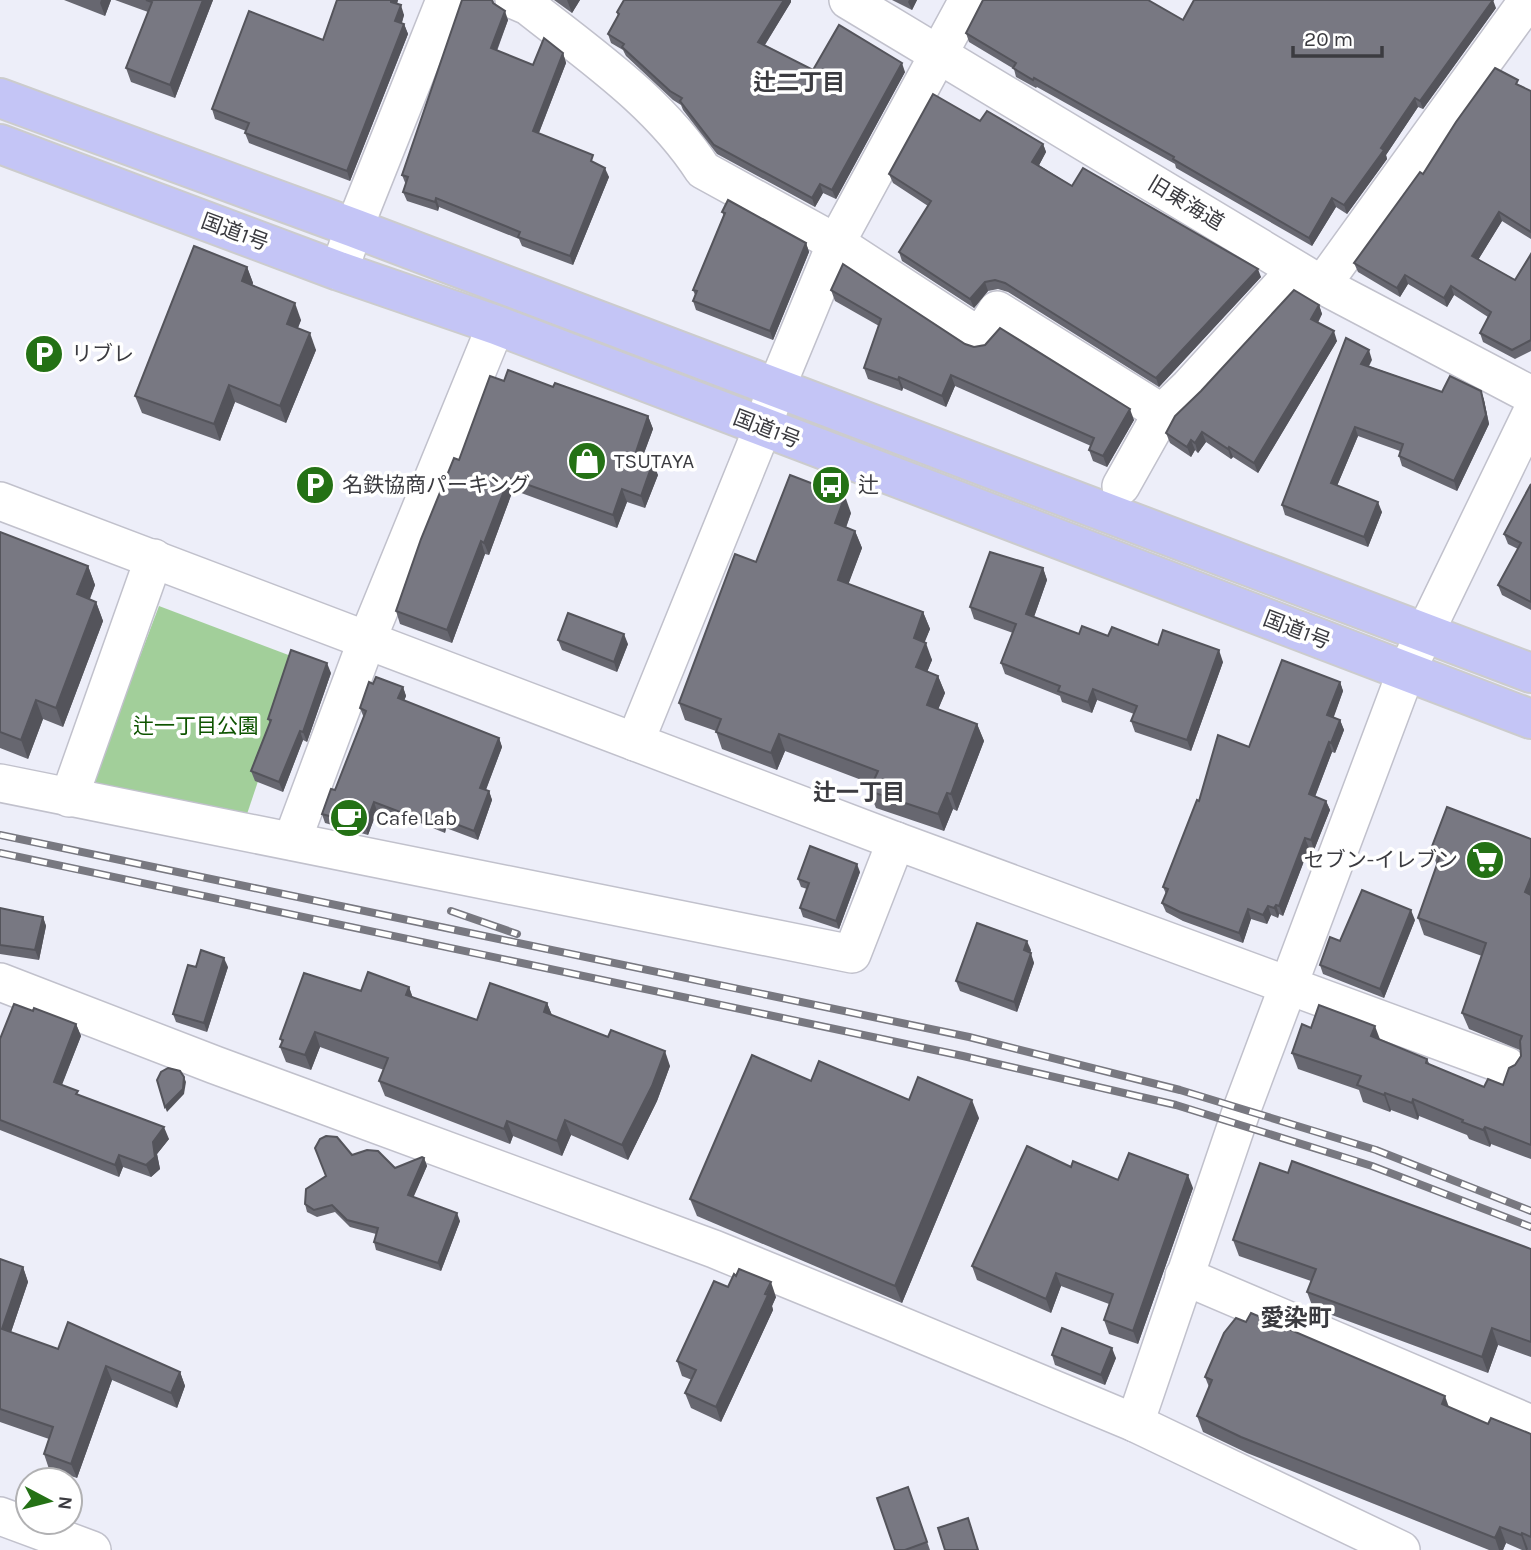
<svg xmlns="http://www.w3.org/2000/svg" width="1531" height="1550" font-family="Karla,'Noto Sans JP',sans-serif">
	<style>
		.green { fill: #a2cf9a }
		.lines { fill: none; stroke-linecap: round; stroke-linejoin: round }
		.minor-casing { stroke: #c1c1cc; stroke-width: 40 }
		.highway-casing { stroke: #cccccd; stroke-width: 42 }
		.minor { stroke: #fff; stroke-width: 37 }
		.highway { stroke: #c4c5f6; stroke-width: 38 }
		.rail-casing { stroke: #787880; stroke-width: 8 }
		.rail { stroke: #fff; stroke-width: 5; stroke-dasharray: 16; stroke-linecap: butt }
		.wall { fill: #676770 }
		.shaded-wall { fill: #54545b }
		.building { fill: #787882; stroke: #54545b; stroke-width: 2 }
		.labels { text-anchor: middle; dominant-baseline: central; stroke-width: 7; stroke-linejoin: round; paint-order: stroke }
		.street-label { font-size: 21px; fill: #3b3b40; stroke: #fff }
		.poi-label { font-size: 21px; fill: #3b3b40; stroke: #fff; text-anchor: start }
		.park-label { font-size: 21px; fill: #0e5400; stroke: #fff }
		.neighbourhood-label { font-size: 23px; font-weight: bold; fill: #3b3b40; stroke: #fff }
		.quarter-label { font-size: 24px; font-weight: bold; fill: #3b3b40; stroke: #fff }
	</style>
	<rect width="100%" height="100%" fill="#edeef9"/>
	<path class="green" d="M 159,606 L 299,659 L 244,823 L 100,795 L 94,778 Z"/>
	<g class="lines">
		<defs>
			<g id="minor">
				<path d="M 514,0 L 528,6 C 591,56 659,102 703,170 L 836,243 L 980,337 L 997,310 L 1162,413"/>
				<path d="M 848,0 L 1322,285 L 1531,395"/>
				<path d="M 339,271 L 354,228 L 445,0"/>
				<path d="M 1322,285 L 1528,0"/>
				<path d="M 1121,486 L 1162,413 L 1189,387 L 1296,270"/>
				<path d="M 0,501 L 896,841 L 1507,1066"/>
				<path d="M 635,742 L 763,427 L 776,388 L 836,243 L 968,0"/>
				<path d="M 0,783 L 852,954 L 896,841"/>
				<path d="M 69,798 L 154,558"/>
				<path d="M 292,841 L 367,640 L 496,325"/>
				<path d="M 0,982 L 215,1065 L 714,1249 L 890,1321 L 1135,1423 L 1401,1550"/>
				<path d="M 1184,1276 L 1531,1424"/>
				<path d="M 1135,1423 L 1242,1109 L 1406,672 L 1531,414"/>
				<path d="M 0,1516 L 92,1550"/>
			</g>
			<g id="highway">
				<path d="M 0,98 L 354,228 L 1531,673"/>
				<path d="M 0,144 L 339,271 L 496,325 L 1531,719"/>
			</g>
		</defs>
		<use href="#minor" class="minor-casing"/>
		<use href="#highway" class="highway-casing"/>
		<use href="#minor" class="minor"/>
		<use href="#highway" class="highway"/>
		<defs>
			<g id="rail">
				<path d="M 0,835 L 969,1037 L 1180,1090 L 1242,1109 L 1376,1150 L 1531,1211"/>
				<path d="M 0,853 L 963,1056 L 1176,1105 L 1372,1166 L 1531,1227"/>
				<path d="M 451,911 L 517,934"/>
			</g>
		</defs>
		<use href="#rail" class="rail-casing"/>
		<use href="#rail" class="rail"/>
	</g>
	<g class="wall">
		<path d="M 64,0 L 111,0 L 105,16 Z"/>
		<path d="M 115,0 L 213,0 L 175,98 L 131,82 L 126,68 L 148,12 Z"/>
		<path d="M 337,0 L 398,0 L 397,4 L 404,15 L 402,23 L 404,24 L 408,34 L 350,181 L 249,143 L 245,133 L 246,131 L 215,119 L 212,109 L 323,40 Z"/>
		<path d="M 462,0 L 493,0 L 494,3 L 508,20 L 497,51 L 533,65 L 563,53 L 566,63 L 539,133 L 596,164 L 609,177 L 573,265 L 522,246 L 519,239 L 439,207 L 438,211 L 407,201 L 403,192 L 406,185 L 402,175 Z"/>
		<path d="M 554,0 L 580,0 L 572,13 Z"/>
		<path d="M 892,0 L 917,0 L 912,10 Z"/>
		<path d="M 791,2 L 765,45 L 813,70 L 905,72 L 836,199 L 823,193 L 815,207 L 717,154 L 683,110 L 681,105 L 673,100 L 626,56 L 623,50 L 611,43 L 608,34 L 618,16 L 617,12 Z"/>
		<path d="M 1496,8 L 1423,109 L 1418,107 L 1386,155 L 1387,159 L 1347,214 L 1336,207 L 1312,246 L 1176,168 L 1175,164 L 1037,87 L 1036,88 L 1016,77 L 1014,69 L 969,42 L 966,33 L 1183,20 Z"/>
		<path d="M 1520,85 L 1531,91 L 1531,239 L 1502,221 L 1478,260 L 1515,280 L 1531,254 L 1531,351 L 1515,359 L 1483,342 L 1480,333 L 1488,317 L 1454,295 L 1447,307 L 1408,284 L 1400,297 L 1358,272 L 1354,263 L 1423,174 Z"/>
		<path d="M 980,121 L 1043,144 L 1046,152 L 1039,165 L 1072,186 L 1261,277 L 1159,387 L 1008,292 L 998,289 L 988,291 L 974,308 L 902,261 L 899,252 L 928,206 L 893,183 L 889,174 Z"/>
		<path d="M 722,212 L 806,243 L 809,252 L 773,340 L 696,310 L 693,301 L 695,295 L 693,290 L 724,216 Z"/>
		<path d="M 247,267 L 253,283 L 252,285 L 301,320 L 298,328 L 316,350 L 286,423 L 235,402 L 220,441 L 142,413 L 135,396 Z"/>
		<path d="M 831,290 L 965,344 L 1134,420 L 1107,467 L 1093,461 L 1089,450 L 1091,446 L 955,386 L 946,407 L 903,388 L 902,391 L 868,379 L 864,368 L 879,326 L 835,301 Z"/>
		<path d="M 1319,305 L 1322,314 L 1318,323 L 1337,341 L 1258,473 L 1233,457 L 1231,459 L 1206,442 L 1198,453 L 1195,450 L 1191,457 L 1170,443 L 1166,433 Z"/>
		<path d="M 1372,360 L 1369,366 L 1442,392 L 1481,391 L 1484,400 L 1489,424 L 1457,491 L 1402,466 L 1399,456 L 1400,451 L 1358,436 L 1337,486 L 1382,512 L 1368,547 L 1285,515 L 1282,505 Z"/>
		<path d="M 504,381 L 553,387 L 648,416 L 653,429 L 642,458 L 658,475 L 645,508 L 627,502 L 617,528 L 513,490 L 489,555 L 485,554 L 452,643 L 400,624 L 396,611 L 459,460 Z"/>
		<path d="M 1531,484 L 1531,610 L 1502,595 L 1498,585 L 1518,549 L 1508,544 L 1504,534 Z"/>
		<path d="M 851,513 L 846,528 L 855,531 L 862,548 L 848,584 L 923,612 L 930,629 L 924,642 L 932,660 L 927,672 L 938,676 L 945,693 L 938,709 L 977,724 L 984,741 L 957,811 L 953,809 L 944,831 L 876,808 L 869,791 L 872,784 L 785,751 L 777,770 L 722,749 L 716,731 L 685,720 L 679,703 L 756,562 Z"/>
		<path d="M 0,532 L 88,566 L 95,585 L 90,599 L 96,602 L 103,621 L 63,727 L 43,719 L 28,759 L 0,748 Z"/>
		<path d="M 1043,568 L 1047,580 L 1034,617 L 1079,634 L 1108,636 L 1158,645 L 1223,662 L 1191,751 L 1135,732 L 1131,721 L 1134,714 L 1097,700 L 1092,713 L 1062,702 L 1060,696 L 1005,674 L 1001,663 L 1013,633 L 974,619 L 970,607 Z"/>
		<path d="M 558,640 L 628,644 L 617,672 L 562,650 Z"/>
		<path d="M 331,673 L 307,742 L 303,740 L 283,792 L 255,781 L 251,771 L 270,723 L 268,719 Z"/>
		<path d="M 1340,682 L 1343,691 L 1333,718 L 1340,720 L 1344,730 L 1335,753 L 1332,752 L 1315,797 L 1326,801 L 1330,810 L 1314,850 L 1309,848 L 1283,916 L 1279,914 L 1278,918 L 1271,915 L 1267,924 L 1251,919 L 1243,943 L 1183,921 L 1166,912 L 1162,903 L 1166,894 L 1163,887 L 1199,801 Z"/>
		<path d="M 373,684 L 403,687 L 406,696 L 404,701 L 499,738 L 502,747 L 486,790 L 489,791 L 492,800 L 478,840 L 446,828 L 445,833 L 413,820 L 412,824 L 377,811 L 368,835 L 325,823 L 322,814 L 335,790 L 364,718 L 360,708 Z"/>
		<path d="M 1531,839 L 1531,1159 L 1491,1144 L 1490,1147 L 1469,1139 L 1467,1135 L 1419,1116 L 1418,1120 L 1391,1110 L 1390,1112 L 1363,1102 L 1359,1090 L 1298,1069 L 1292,1053 L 1311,1028 L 1380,1040 L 1427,1059 L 1430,1065 L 1484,1087 L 1503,1085 L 1521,1056 L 1520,1050 L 1469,1029 L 1462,1013 L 1482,956 L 1424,935 L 1418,918 L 1437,865 L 1431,849 Z"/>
		<path d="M 860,872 L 839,929 L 803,917 L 800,908 L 807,889 L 801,887 L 798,879 Z"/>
		<path d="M 0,908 L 43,917 L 46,926 L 39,960 L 0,954 Z"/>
		<path d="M 1415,920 L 1384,998 L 1323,974 L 1320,965 L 1340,941 Z"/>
		<path d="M 1031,950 L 1030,953 L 1034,963 L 1017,1012 L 960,991 L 956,981 Z"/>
		<path d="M 196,967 L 228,967 L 207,1032 L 176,1022 L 173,1014 Z"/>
		<path d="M 409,987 L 413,998 L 477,1020 L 547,1003 L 552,1015 L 670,1066 L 657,1101 L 628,1160 L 571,1135 L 562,1156 L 513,1136 L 510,1144 L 385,1096 L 379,1081 L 384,1070 L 320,1047 L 311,1070 L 286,1062 L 280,1047 L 282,1042 L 280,1039 L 361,991 Z"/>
		<path d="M 33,1011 L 76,1024 L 81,1036 L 62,1085 L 79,1095 L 169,1139 L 157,1154 L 160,1169 L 151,1177 L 123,1167 L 119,1177 L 0,1130 L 0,1039 Z"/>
		<path d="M 811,1081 L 909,1100 L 979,1118 L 902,1303 L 697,1216 L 690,1199 Z"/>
		<path d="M 352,1155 L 395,1168 L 424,1158 L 427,1166 L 413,1197 L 460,1221 L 441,1271 L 376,1250 L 374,1242 L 376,1234 L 350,1227 L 335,1212 L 317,1217 L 307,1212 L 305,1204 L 326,1177 Z"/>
		<path d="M 1071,1167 L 1118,1180 L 1193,1188 L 1138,1344 L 1109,1334 L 1104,1320 L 1109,1304 L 1061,1286 L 1051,1313 L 977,1280 L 972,1266 Z"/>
		<path d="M 1288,1173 L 1531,1249 L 1531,1357 L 1498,1345 L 1488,1373 L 1313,1308 L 1307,1292 L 1311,1281 L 1239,1256 L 1233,1240 Z"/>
		<path d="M 0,1259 L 23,1267 L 28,1282 L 11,1332 L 58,1349 L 180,1372 L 185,1386 L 177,1408 L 112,1380 L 77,1478 L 49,1469 L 44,1454 L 49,1439 L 0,1422 Z"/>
		<path d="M 728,1287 L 776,1297 L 772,1306 L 773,1310 L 721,1422 L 691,1408 L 685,1393 L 692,1380 L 682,1376 L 677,1361 Z"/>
		<path d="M 1052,1355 L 1116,1358 L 1105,1385 L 1055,1365 Z"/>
		<path d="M 1205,1377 L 1449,1407 L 1488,1424 L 1531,1434 L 1531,1550 L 1522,1550 L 1506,1543 L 1503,1550 L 1489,1550 L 1247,1453 L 1203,1432 L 1197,1416 L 1209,1387 Z"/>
		<path d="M 908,1487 L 930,1550 L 895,1550 Z"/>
	</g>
	<g class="shaded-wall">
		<path d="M 101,0 L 111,0 L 105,16 L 100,3 Z"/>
		<path d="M 203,0 L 213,0 L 175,98 L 170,85 Z"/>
		<path d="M 391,0 L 398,0 L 394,12 L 391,2 Z"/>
		<path d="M 567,0 L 580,0 L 572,13 Z"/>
		<path d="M 784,0 L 791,0 L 791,2 L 761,51 L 758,42 Z"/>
		<path d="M 909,0 L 917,0 L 912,10 L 908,2 Z"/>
		<path d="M 1493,0 L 1496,8 L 1423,109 L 1420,101 Z"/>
		<path d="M 401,5 L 404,15 L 399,31 L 395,21 Z"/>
		<path d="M 505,11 L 508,20 L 494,57 L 491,48 Z"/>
		<path d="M 404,24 L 408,34 L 350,181 L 347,171 Z"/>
		<path d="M 563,53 L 566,63 L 536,140 L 533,131 Z"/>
		<path d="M 902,63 L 905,72 L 836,199 L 832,190 Z"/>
		<path d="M 1415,98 L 1418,107 L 1386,155 L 1387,159 L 1347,214 L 1344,205 Z"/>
		<path d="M 1043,144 L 1046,152 L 1036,171 L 1032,162 Z"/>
		<path d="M 605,168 L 609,177 L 573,265 L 570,256 Z"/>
		<path d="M 820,184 L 823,193 L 815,207 L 812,198 Z"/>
		<path d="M 436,198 L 439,207 L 438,211 L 435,202 Z"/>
		<path d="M 1332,198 L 1336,207 L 1312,246 L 1309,238 Z"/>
		<path d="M 1499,212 L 1502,221 L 1475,265 L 1472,256 Z"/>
		<path d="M 806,243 L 809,252 L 773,340 L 770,331 Z"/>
		<path d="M 247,267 L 253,283 L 248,298 L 242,281 Z"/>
		<path d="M 1258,269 L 1261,277 L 1159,387 L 1156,378 Z"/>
		<path d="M 1405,275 L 1408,284 L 1400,297 L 1397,288 Z"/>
		<path d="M 985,282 L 988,291 L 974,308 L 970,299 Z"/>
		<path d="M 1451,286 L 1454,295 L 1447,307 L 1444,298 Z"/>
		<path d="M 295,303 L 301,320 L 293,340 L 287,324 Z"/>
		<path d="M 1319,305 L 1322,314 L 1314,329 L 1311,319 Z"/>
		<path d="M 1334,331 L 1337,341 L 1258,473 L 1254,463 Z"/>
		<path d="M 310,333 L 316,350 L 286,423 L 280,406 Z"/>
		<path d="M 1369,350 L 1372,360 L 1365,373 L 1361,364 Z"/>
		<path d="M 951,375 L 955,386 L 946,407 L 942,396 Z"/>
		<path d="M 899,377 L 903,388 L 902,391 L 898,380 Z"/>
		<path d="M 229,385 L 235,402 L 220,441 L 214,424 Z"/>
		<path d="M 1481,391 L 1484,400 L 1489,424 L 1457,491 L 1454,481 Z"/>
		<path d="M 1130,409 L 1134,420 L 1107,467 L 1103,456 Z"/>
		<path d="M 648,416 L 653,429 L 639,467 L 635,455 Z"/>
		<path d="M 1355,427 L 1358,436 L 1334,493 L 1331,483 Z"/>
		<path d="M 1202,432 L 1206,442 L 1198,453 L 1195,443 Z"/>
		<path d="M 1191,440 L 1195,450 L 1191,457 L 1187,447 Z"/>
		<path d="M 1229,447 L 1233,457 L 1231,459 L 1228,449 Z"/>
		<path d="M 653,462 L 658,475 L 645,508 L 641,496 Z"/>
		<path d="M 509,478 L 513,490 L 489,555 L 484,543 Z"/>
		<path d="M 622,489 L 627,502 L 617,528 L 613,515 Z"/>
		<path d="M 845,496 L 851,513 L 841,540 L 835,523 Z"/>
		<path d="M 1378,502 L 1382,512 L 1368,547 L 1364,537 Z"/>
		<path d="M 855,531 L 862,548 L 844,596 L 838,580 Z"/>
		<path d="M 481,541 L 485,554 L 452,643 L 447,630 Z"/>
		<path d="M 88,566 L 95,585 L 84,613 L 77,594 Z"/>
		<path d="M 1043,568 L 1047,580 L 1031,625 L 1026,614 Z"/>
		<path d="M 96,602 L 103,621 L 63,727 L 56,708 Z"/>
		<path d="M 923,612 L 930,629 L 920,654 L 914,638 Z"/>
		<path d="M 624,634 L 628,644 L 617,672 L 614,662 Z"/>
		<path d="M 926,643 L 932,660 L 922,684 L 916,667 Z"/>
		<path d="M 1219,650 L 1223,662 L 1191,751 L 1187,740 Z"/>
		<path d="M 327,663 L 331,673 L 307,742 L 303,732 Z"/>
		<path d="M 938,676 L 945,693 L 933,722 L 927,705 Z"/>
		<path d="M 1340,682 L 1343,691 L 1331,725 L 1327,715 Z"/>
		<path d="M 403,687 L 406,696 L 401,708 L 398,698 Z"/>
		<path d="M 1093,689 L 1097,700 L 1092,713 L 1088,702 Z"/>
		<path d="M 36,700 L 43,719 L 28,759 L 21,740 Z"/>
		<path d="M 1340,720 L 1344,730 L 1335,753 L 1331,743 Z"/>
		<path d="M 977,724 L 984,741 L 957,811 L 951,794 Z"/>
		<path d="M 300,731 L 303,740 L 283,792 L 279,782 Z"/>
		<path d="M 779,734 L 785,751 L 777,770 L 771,753 Z"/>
		<path d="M 499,738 L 502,747 L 483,797 L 480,788 Z"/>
		<path d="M 1329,742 L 1332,752 L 1312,804 L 1309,794 Z"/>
		<path d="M 489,791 L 492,800 L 478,840 L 474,831 Z"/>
		<path d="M 947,793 L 953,809 L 944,831 L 938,814 Z"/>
		<path d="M 1326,801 L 1330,810 L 1314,850 L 1311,840 Z"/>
		<path d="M 374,802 L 377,811 L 368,835 L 365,826 Z"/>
		<path d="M 410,811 L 413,820 L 412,824 L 408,815 Z"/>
		<path d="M 443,819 L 446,828 L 445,833 L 441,823 Z"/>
		<path d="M 1305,838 L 1309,848 L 1283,916 L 1279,906 Z"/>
		<path d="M 857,864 L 860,872 L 839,929 L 836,921 Z"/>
		<path d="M 1531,877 L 1531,909 L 1525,892 Z"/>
		<path d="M 1276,905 L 1279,914 L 1278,918 L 1274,908 Z"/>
		<path d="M 1268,906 L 1271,915 L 1267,924 L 1263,915 Z"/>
		<path d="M 1248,909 L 1251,919 L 1243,943 L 1239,933 Z"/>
		<path d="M 1411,910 L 1415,920 L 1384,998 L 1380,989 Z"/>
		<path d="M 43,917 L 46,926 L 39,960 L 35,950 Z"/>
		<path d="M 1027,941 L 1031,950 L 1028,960 L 1024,950 Z"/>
		<path d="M 1031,953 L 1034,963 L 1017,1012 L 1014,1002 Z"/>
		<path d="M 224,958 L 228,967 L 207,1032 L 204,1023 Z"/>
		<path d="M 409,987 L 414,1002 L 406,995 Z"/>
		<path d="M 547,1003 L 553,1018 L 544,1012 Z"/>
		<path d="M 76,1024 L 81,1036 L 58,1094 L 54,1082 Z"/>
		<path d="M 1375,1026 L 1381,1042 L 1371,1036 Z"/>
		<path d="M 315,1032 L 320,1047 L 311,1070 L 305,1055 Z"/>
		<path d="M 665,1051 L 670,1066 L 657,1101 L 628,1160 L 622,1145 Z"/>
		<path d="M 184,1077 L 186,1082 L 184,1094 L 167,1112 L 165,1107 Z"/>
		<path d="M 1385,1093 L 1391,1110 L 1390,1112 L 1384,1095 Z"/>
		<path d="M 1413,1099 L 1419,1116 L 1418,1120 L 1412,1103 Z"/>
		<path d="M 972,1100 L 979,1118 L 902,1303 L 895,1286 Z"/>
		<path d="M 565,1120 L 571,1135 L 562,1156 L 557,1141 Z"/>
		<path d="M 507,1121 L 513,1136 L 510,1144 L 504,1129 Z"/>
		<path d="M 164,1127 L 169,1139 L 157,1154 L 160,1169 L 151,1177 L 146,1165 L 153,1142 Z"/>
		<path d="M 1485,1127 L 1491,1144 L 1490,1147 L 1483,1130 Z"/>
		<path d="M 119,1155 L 123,1167 L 119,1177 L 115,1165 Z"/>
		<path d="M 424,1158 L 427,1166 L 411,1203 L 408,1195 Z"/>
		<path d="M 1188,1175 L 1193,1188 L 1138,1344 L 1133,1331 Z"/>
		<path d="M 457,1213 L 460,1221 L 441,1271 L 438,1263 Z"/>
		<path d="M 23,1267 L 28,1282 L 7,1344 L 2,1329 Z"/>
		<path d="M 1056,1273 L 1061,1286 L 1051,1313 L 1046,1299 Z"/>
		<path d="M 771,1282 L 776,1297 L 772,1306 L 773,1310 L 721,1422 L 716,1407 Z"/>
		<path d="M 1492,1328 L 1498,1345 L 1488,1373 L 1482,1357 Z"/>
		<path d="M 1112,1348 L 1116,1358 L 1105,1385 L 1101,1375 Z"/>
		<path d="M 106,1366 L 112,1380 L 77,1478 L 71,1464 Z"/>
		<path d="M 180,1372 L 185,1386 L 177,1408 L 171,1393 Z"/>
		<path d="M 1445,1396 L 1451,1413 L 1442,1404 Z"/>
		<path d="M 1500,1527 L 1506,1543 L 1503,1550 L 1499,1550 L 1495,1538 Z"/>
		<path d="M 1522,1533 L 1528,1549 L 1527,1550 L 1526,1550 L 1521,1535 Z"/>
	</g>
	<g class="building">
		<path d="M 146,0 L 203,0 L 170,85 L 126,68 L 152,2 Z"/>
		<path d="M 337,0 L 391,0 L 391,2 L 401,5 L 395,21 L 404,24 L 347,171 L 245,133 L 249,123 L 212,109 L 249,11 L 323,40 Z"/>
		<path d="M 462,0 L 492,0 L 493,3 L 505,11 L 491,48 L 533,65 L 544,38 L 563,53 L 533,131 L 593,155 L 591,161 L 605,168 L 570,256 L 518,237 L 520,232 L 436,198 L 435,202 L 403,192 L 408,177 L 402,175 Z"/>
		<path d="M 624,0 L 784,0 L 758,42 L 813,70 L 839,25 L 902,63 L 832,190 L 820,184 L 812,198 L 714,145 L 680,101 L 682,98 L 670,91 L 622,47 L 624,44 L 608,34 L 619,14 L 617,12 Z"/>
		<path d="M 983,0 L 1148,0 L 1183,20 L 1194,0 L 1493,0 L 1420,101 L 1415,98 L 1381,148 L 1384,150 L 1344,205 L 1332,198 L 1309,238 L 1173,159 L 1174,157 L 1034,78 L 1033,80 L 1013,68 L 1016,63 L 966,33 Z"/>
		<path d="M 1495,68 L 1518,80 L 1516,84 L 1531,91 L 1531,232 L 1499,212 L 1472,256 L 1515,280 L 1531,254 L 1531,340 L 1512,350 L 1480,333 L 1491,312 L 1451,286 L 1444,298 L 1405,275 L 1397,288 L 1354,263 L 1420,172 L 1423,174 L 1456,122 Z"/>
		<path d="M 933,94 L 980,121 L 987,111 L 1043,144 L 1032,162 L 1072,186 L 1083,168 L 1258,269 L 1156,378 L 1005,283 L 995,280 L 985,282 L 970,299 L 899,252 L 931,201 L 889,174 Z"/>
		<path d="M 728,200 L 806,243 L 770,331 L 693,301 L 697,291 L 693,290 L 725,213 L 722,212 Z"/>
		<path d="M 194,246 L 247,267 L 242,281 L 295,303 L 287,324 L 310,333 L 280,406 L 229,385 L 214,424 L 135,396 Z"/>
		<path d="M 843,264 L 965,344 L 974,347 L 985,345 L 1000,328 L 1130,409 L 1103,456 L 1089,450 L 1094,438 L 951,375 L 942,396 L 899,377 L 898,380 L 864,368 L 881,319 L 831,290 Z"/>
		<path d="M 1294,290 L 1319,305 L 1311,319 L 1334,331 L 1254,463 L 1229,447 L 1228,449 L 1202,432 L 1195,443 L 1191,440 L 1187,447 L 1166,433 L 1175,416 L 1201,391 Z"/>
		<path d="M 1346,338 L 1369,350 L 1361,364 L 1442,392 L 1450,376 L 1481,391 L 1486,415 L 1454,481 L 1399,456 L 1403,444 L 1355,427 L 1331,483 L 1378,502 L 1364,537 L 1282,505 Z"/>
		<path d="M 508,370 L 553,387 L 555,383 L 648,416 L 635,455 L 653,462 L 641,496 L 622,489 L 613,515 L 509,478 L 484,543 L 481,541 L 447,630 L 396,611 L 421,539 L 454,458 L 459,460 L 490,376 L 504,381 Z"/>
		<path d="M 790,475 L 845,496 L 835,523 L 855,531 L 838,580 L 923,612 L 914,638 L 926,643 L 916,667 L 938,676 L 927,705 L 977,724 L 951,794 L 947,793 L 938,814 L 869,791 L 878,771 L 779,734 L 771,753 L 716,732 L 721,719 L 679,703 L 735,554 L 756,562 Z"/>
		<path d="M 1531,484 L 1531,602 L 1498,585 L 1521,543 L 1504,534 Z"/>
		<path d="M 0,532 L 88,566 L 77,594 L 96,602 L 56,708 L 36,700 L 21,740 L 0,732 Z"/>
		<path d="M 990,552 L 1043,568 L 1026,614 L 1079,634 L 1082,626 L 1108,636 L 1112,627 L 1158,645 L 1163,630 L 1219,650 L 1187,740 L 1131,721 L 1137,706 L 1093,689 L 1088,702 L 1058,691 L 1060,686 L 1001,663 L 1016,624 L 970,607 Z"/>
		<path d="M 568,613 L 624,634 L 614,662 L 558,640 Z"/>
		<path d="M 291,650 L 327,663 L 303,732 L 300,731 L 279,782 L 251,771 L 271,720 L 268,719 Z"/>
		<path d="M 1282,660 L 1340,682 L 1327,715 L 1340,720 L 1331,743 L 1329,742 L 1309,794 L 1326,801 L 1311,840 L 1305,838 L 1279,906 L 1276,905 L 1274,908 L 1268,906 L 1263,915 L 1248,909 L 1239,933 L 1180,912 L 1162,903 L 1168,889 L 1163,887 L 1197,800 L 1199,801 L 1218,735 L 1249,747 Z"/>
		<path d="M 376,677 L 403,687 L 398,698 L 499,738 L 480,788 L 489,791 L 474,831 L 443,819 L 441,823 L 410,811 L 408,815 L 374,802 L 365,826 L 322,814 L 331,789 L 335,790 L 366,711 L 360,708 L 369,682 L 373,684 Z"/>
		<path d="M 1447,807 L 1531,839 L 1531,877 L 1525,892 L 1531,895 L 1531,1145 L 1485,1127 L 1483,1130 L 1462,1122 L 1463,1120 L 1413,1099 L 1412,1103 L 1385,1093 L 1384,1095 L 1357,1085 L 1361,1076 L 1292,1053 L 1302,1024 L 1311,1028 L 1319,1005 L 1375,1026 L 1371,1036 L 1427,1059 L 1426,1063 L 1484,1087 L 1488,1079 L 1503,1085 L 1509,1068 L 1515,1065 L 1521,1056 L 1520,1041 L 1522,1036 L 1462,1013 L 1486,943 L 1418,918 L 1441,853 L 1431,849 Z"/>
		<path d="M 810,846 L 857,864 L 836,921 L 800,908 L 809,883 L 798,879 Z"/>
		<path d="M 1362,890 L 1411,910 L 1380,989 L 1320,965 L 1330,937 L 1340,941 Z"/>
		<path d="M 0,908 L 43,917 L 35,950 L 0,945 Z"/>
		<path d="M 977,923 L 1027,941 L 1024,950 L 1031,953 L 1014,1002 L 956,981 Z"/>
		<path d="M 201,950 L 224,958 L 204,1023 L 173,1014 L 188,965 L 196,967 Z"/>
		<path d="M 368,972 L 409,987 L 406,995 L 477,1020 L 490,983 L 547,1003 L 544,1012 L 608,1037 L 611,1030 L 665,1051 L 652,1086 L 622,1145 L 565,1120 L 557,1141 L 507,1121 L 504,1129 L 379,1081 L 388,1058 L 315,1032 L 305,1055 L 280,1047 L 283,1040 L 280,1039 L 304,973 L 361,991 Z"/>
		<path d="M 14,1004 L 33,1011 L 34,1008 L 76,1024 L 54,1082 L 78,1091 L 76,1094 L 164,1127 L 153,1142 L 155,1157 L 146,1165 L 119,1155 L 115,1165 L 0,1120 L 0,1039 Z"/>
		<path d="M 752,1055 L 811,1081 L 819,1061 L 909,1100 L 918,1077 L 972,1100 L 895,1286 L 690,1199 Z"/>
		<path d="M 168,1068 L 180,1071 L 184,1077 L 183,1089 L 165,1107 L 157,1080 L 161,1072 Z"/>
		<path d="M 326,1136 L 337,1137 L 352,1155 L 367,1150 L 378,1151 L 395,1168 L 422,1157 L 424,1158 L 408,1195 L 457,1213 L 438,1263 L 374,1242 L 378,1228 L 347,1220 L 332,1205 L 314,1210 L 305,1204 L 306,1189 L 326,1176 L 315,1148 L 320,1139 Z"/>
		<path d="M 1027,1146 L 1071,1167 L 1073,1161 L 1118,1180 L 1129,1153 L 1188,1175 L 1133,1331 L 1104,1320 L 1113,1294 L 1056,1273 L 1046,1299 L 972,1266 Z"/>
		<path d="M 1292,1161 L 1531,1249 L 1531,1342 L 1492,1328 L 1482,1357 L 1307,1292 L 1316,1269 L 1233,1240 L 1260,1163 L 1288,1173 Z"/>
		<path d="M 0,1259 L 23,1267 L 2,1329 L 58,1349 L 68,1322 L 180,1372 L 171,1393 L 106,1366 L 71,1464 L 44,1454 L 53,1427 L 0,1409 Z"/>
		<path d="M 739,1269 L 771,1282 L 765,1294 L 768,1295 L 716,1407 L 685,1393 L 696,1370 L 677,1361 L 714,1281 L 728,1287 L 734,1274 L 736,1276 Z"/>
		<path d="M 1251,1313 L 1445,1396 L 1442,1404 L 1488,1424 L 1491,1418 L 1531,1434 L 1531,1537 L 1522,1533 L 1521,1535 L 1500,1527 L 1495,1538 L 1241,1437 L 1197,1416 L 1212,1380 L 1205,1377 L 1224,1333 L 1236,1318 L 1246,1322 Z"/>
		<path d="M 1062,1328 L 1112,1348 L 1101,1375 L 1052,1355 Z"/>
		<path d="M 908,1487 L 927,1542 L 905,1550 L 895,1550 L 877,1498 Z"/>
		<path d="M 968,1518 L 978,1550 L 945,1550 L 938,1528 Z"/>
	</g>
	<defs>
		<symbol id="parking-disc" viewBox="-11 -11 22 22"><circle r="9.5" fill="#247115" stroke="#fff"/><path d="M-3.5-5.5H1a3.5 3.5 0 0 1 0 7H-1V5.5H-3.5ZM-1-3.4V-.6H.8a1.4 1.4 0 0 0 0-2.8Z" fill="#fff"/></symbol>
		<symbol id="shop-disc" viewBox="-11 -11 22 22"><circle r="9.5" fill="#247115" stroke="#fff"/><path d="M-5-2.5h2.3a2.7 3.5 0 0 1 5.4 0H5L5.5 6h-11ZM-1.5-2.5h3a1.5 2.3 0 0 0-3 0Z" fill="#fff"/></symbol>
		<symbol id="bus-disc" viewBox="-11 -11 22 22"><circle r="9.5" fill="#247115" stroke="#fff"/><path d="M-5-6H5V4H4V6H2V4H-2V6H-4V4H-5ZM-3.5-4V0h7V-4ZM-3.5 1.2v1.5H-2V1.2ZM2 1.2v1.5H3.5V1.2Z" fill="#fff"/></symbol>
		<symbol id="cafe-disc" viewBox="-11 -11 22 22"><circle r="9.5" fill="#247115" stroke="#fff"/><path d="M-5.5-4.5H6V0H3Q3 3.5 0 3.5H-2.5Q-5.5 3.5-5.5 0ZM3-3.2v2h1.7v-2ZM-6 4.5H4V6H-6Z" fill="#fff"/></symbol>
		<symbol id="supermarket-disc" viewBox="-11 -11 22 22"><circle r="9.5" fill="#247115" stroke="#fff"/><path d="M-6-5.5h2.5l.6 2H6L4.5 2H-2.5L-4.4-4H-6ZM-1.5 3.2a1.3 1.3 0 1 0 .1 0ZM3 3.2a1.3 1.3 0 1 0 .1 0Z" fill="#fff"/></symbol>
	</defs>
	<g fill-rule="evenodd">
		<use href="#parking-disc" x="22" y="332" width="44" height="44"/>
		<use href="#shop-disc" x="565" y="439" width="44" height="44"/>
		<use href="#parking-disc" x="293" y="463" width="44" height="44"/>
		<use href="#bus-disc" x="809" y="463" width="44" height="44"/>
		<use href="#cafe-disc" x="327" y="796" width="44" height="44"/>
		<use href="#supermarket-disc" x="1463" y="838" width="44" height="44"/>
	</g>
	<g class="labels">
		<g class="street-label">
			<text transform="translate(1186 203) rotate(31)">旧東海道</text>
			<text transform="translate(235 232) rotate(20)">国道1号</text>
			<text transform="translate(767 429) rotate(21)">国道1号</text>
			<text transform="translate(1297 630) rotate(21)">国道1号</text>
		</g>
		<g class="poi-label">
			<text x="71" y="354">リブレ</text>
			<text x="614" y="461">TSUTAYA</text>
			<text x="342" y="485">名鉄協商パーキング</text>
			<text x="858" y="485">辻</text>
			<text x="376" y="818">Cafe Lab</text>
			<text x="1458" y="860" text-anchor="end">セブン-イレブン</text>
		</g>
		<g class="park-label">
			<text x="196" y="726">辻一丁目公園</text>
		</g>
		<g class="neighbourhood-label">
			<text x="799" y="82">辻二丁目</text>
			<text x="859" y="792">辻一丁目</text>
		</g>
		<g class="quarter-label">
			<text x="1296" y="1318">愛染町</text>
		</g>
	</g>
	<g transform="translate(49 1501) rotate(97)"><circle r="33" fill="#ffffff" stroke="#b1b1b3" stroke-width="2"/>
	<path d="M0-5L12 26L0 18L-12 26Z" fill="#247115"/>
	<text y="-10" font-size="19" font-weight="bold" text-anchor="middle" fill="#3b3b40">N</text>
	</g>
	<path d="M1293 46v10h89v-10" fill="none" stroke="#3b3b40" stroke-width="3.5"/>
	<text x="1304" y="46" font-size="21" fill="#3b3b40" stroke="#ffffff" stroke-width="5" paint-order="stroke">20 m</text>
</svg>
